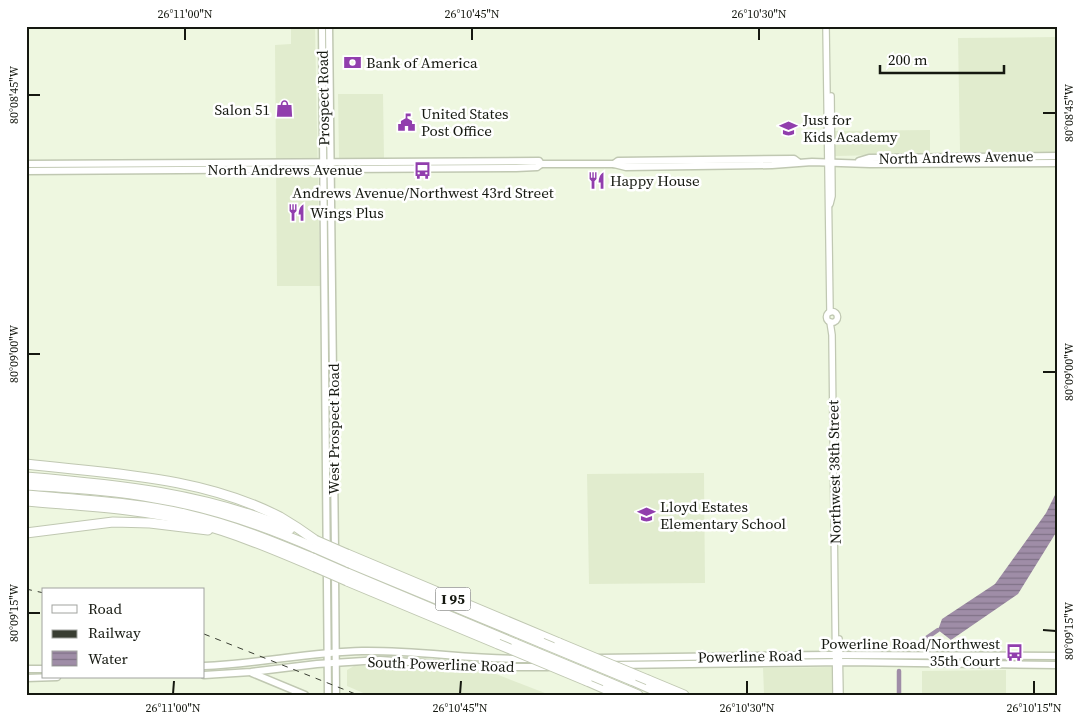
<svg xmlns="http://www.w3.org/2000/svg" width="1083" height="721" font-family="'Source Serif 4',serif">
	<style>
		.built { fill: #e1ecce }
		.water { fill: url(#water-rules) }
		.lines { fill: none; stroke-linecap: round; stroke-linejoin: round }
		.canal { stroke: #9f8da7; stroke-width: 4.5 }
		.tertiary-casing { stroke: #c0c8b2; stroke-width: 8 }
		.secondary-casing { stroke: #c0c8b2; stroke-width: 9 }
		.motorway-casing { stroke: #c0c8b2; stroke-width: 11 }
		.tertiary { stroke: #fff; stroke-width: 5.5 }
		.secondary { stroke: #fff; stroke-width: 6 }
		.motorway { stroke: #fff; stroke-width: 9 }
		.rail { stroke: #393d32; stroke-width: 1; stroke-dasharray: 6 6; stroke-linecap: butt }
		.motorway-bridge-casing { stroke: #c0c8b2; stroke-width: 11; stroke-linecap: butt }
		.motorway-bridge { stroke: #fff; stroke-width: 9 }
		.ticks { fill: none; stroke: #151810; stroke-width: 2 }
		.labels { text-anchor: middle; dominant-baseline: central; stroke-width: 5; stroke-linejoin: round; paint-order: stroke }
		.shield { fill: #fff; stroke: #5b5d58; stroke-width: 1 }
		.shield-label { font-size: 14px; font-weight: bold; fill: #151810 }
		.poi-label { font-size: 15px; fill: #151810; stroke: #fff; text-anchor: start }
		.street-label { font-size: 15px; fill: #151810; stroke: #fff }
		.neatline { fill: none; stroke: #151810; stroke-width: 2 }
		.ticks-label { font-size: 12px; text-anchor: middle; fill: #151810 }
	</style>
	<defs>
		<pattern id="water-rules" width="6" height="5" patternUnits="userSpaceOnUse" patternTransform="scale(1.25)"><rect width="6" height="5" fill="#9f8da7"/><path d="M0 2.5h6" fill="none" stroke="#807287"/></pattern>
	</defs>
	<rect width="100%" height="100%" fill="#eef7e0"/>
	<g class="built">
		<path d="M 291,26 L 315,26 L 320,286 L 277,286 L 275,45 L 291,44 Z"/>
		<path d="M 1057,37 L 1057,152 L 960,152 L 958,38 Z"/>
		<path d="M 338,94 L 383,94 L 384,158 L 339,159 Z"/>
		<path d="M 930,130 L 930,154 L 835,156 L 833,131 Z"/>
		<path d="M 704,473 L 705,583 L 589,584 L 587,474 Z"/>
		<path d="M 393,665 L 496,674 L 550,695 L 368,695 L 347,686 L 347,670 L 354,666 Z"/>
		<path d="M 832,667 L 834,695 L 764,694 L 763,668 Z"/>
		<path d="M 1006,670 L 1006,695 L 922,695 L 922,671 Z"/>
	</g>
	<path class="water" d="M 1057,491 L 1057,531 L 1018,594 L 951,640 L 938,630 L 942,619 L 995,584 L 1046,513 Z"/>
	<g class="lines">
		<g class="canal">
			<path d="M 912,648 L 938,630"/>
			<path d="M 899,671 L 899,695"/>
		</g>
		<defs>
			<g id="tertiary">
				<path d="M 826,26 L 830,312"/>
				<path d="M 830,204 L 832,196 L 831,96"/>
				<circle cx="832" cy="317" r="5.5"/>
				<path d="M 830,322 L 832,335 L 836,695"/>
				<path d="M 839,639 L 840,695"/>
			</g>
			<g id="secondary">
				<path d="M 322,26 L 328,695"/>
				<path d="M 329,26 L 335,552"/>
				<path d="M 859,161 L 869,158 L 1057,156"/>
				<path d="M 26,164 L 539,161 L 541,164 L 614,164 L 626,167 L 772,165 L 812,162 L 870,164 L 1057,163"/>
				<path d="M 614,164 L 618,161 L 794,159 L 798,162"/>
				<path d="M 26,171 L 516,168 L 537,167 L 541,164"/>
				<path d="M 335,572 L 336,695"/>
				<path d="M 599,658 L 828,655 L 1057,656"/>
				<path d="M 616,665 L 847,662 L 1057,665"/>
				<path d="M 204,666 C 257,664 309,652 362,651 C 418,650 473,660 529,659"/>
				<path d="M 26,669 L 44,669"/>
				<path d="M 252,673 L 305,695"/>
				<path d="M 204,675 L 251,672 L 317,664 L 380,660 L 482,667 L 548,667"/>
				<path d="M 26,678 L 57,677"/>
			</g>
			<g id="motorway">
				<path d="M 26,464 C 112,474 201,476 280,517 C 292,524 304,532 315,540"/>
				<path d="M 26,477 C 121,485 201,493 290,529"/>
				<path d="M 26,485 C 69,488 113,490 155,498 C 211,507 263,525 315,548"/>
				<path d="M 26,495 C 81,500 136,502 189,515 C 233,525 274,542 315,559"/>
				<path d="M 26,501 C 82,506 139,508 193,522 C 235,533 275,550 315,567"/>
				<path d="M 26,533 L 113,522 L 150,523 L 208,530"/>
				<path d="M 347,554 L 559,643"/>
				<path d="M 347,562 L 542,643"/>
				<path d="M 347,573 L 516,644"/>
				<path d="M 347,581 L 498,644"/>
				<path d="M 631,680 L 665,695"/>
				<path d="M 648,680 L 684,695"/>
				<path d="M 587,681 L 619,695"/>
				<path d="M 605,681 L 638,695"/>
			</g>
		</defs>
		<use href="#tertiary" class="tertiary-casing"/>
		<use href="#secondary" class="secondary-casing"/>
		<use href="#motorway" class="motorway-casing"/>
		<use href="#tertiary" class="tertiary"/>
		<use href="#secondary" class="secondary"/>
		<use href="#motorway" class="motorway"/>
		<g class="rail">
			<path d="M 26,589 L 44,593"/>
			<path d="M 204,634 L 358,695"/>
		</g>
		<defs>
			<g id="motorway-bridge">
				<path d="M 315,540 L 347,554"/>
				<path d="M 315,548 L 347,562"/>
				<path d="M 315,559 L 347,573"/>
				<path d="M 315,567 L 347,581"/>
				<path d="M 542,643 L 631,680"/>
				<path d="M 559,643 L 648,680"/>
				<path d="M 498,644 L 587,681"/>
				<path d="M 516,644 L 605,681"/>
			</g>
		</defs>
		<use href="#motorway-bridge" class="motorway-bridge-casing"/>
		<use href="#motorway-bridge" class="motorway-bridge"/>
	</g>
	<path class="ticks" d="M 185,40 L 185,28M 472,40 L 472,28M 759,40 L 759,28M 28,95 L 40,95M 1043,113 L 1056,113M 28,354 L 40,354M 1043,372 L 1056,372M 28,613 L 40,613M 1043,630 L 1056,631M 173,694 L 174,681M 460,694 L 461,681M 747,694 L 747,681M 1034,694 L 1034,681"/>
	<defs>
		<symbol id="bank-bare" viewBox="-9 -9 18 18"><path d="M-6-4H6V4H-6ZM0-2.3a2.3 2.3 0 1 0 0 4.6a2.3 2.3 0 1 0 0-4.6Z" fill="#913ead" stroke="#fff" stroke-width="2.5" paint-order="stroke"/></symbol>
		<symbol id="shop-bare" viewBox="-9 -9 18 18"><path d="M-5-2.5h2.3a2.7 3.5 0 0 1 5.4 0H5L5.5 6h-11ZM-1.5-2.5h3a1.5 2.3 0 0 0-3 0Z" fill="#913ead" stroke="#fff" stroke-width="2.5" paint-order="stroke"/></symbol>
		<symbol id="civic-bare" viewBox="-9 -9 18 18"><path d="M-.6-6.5H3V-4.5H.6V-3L4-1V1h2V6H-6V1h2V-1L-.6-3ZM-1.2 2.5V6h2.4V2.5Z" fill="#913ead" stroke="#fff" stroke-width="2.5" paint-order="stroke"/></symbol>
		<symbol id="school-bare" viewBox="-9 -9 18 18"><path d="M0-5L7-2L0 1L-7-2ZM-4 1L0 2.5L4 1V4Q0 6-4 4Z" fill="#913ead" stroke="#fff" stroke-width="2.5" paint-order="stroke"/></symbol>
		<symbol id="bus-bare" viewBox="-9 -9 18 18"><path d="M-5-6H5V4H4V6H2V4H-2V6H-4V4H-5ZM-3.5-4V0h7V-4ZM-3.5 1.2v1.5H-2V1.2ZM2 1.2v1.5H3.5V1.2Z" fill="#913ead" stroke="#fff" stroke-width="2.5" paint-order="stroke"/></symbol>
		<symbol id="restaurant-bare" viewBox="-9 -9 18 18"><path d="M-5-6h1v4h1v-4h1v4h1v-4h1v5L-1.5 .5V6h-2V.5L-5-1ZM5-6V6H3V1.5H1.5Q1.5-4 5-6Z" fill="#913ead" stroke="#fff" stroke-width="2.5" paint-order="stroke"/></symbol>
	</defs>
	<g fill-rule="evenodd">
		<use href="#bank-bare" x="340" y="50" width="25" height="25"/>
		<use href="#shop-bare" x="272" y="96" width="25" height="25"/>
		<use href="#civic-bare" x="394" y="110" width="25" height="25"/>
		<use href="#school-bare" x="776" y="116" width="25" height="25"/>
		<use href="#bus-bare" x="410" y="158" width="25" height="25"/>
		<use href="#restaurant-bare" x="584" y="168" width="25" height="25"/>
		<use href="#restaurant-bare" x="284" y="200" width="25" height="25"/>
		<use href="#school-bare" x="634" y="502" width="25" height="25"/>
		<use href="#bus-bare" x="1002" y="640" width="25" height="25"/>
	</g>
	<g class="labels">
		<rect class="shield" x="435.5" y="587.5" width="35" height="23" rx="4"/>
		<g class="shield-label">
			<text x="453" y="599">I 95</text>
		</g>
		<g class="poi-label">
			<text x="366" y="62">Bank of America</text>
			<text x="270" y="109" text-anchor="end">Salon 51</text>
			<text x="421" y="113">United States<tspan x="421" dy="17">Post Office</tspan></text>
			<text x="803" y="119">Just for<tspan x="803" dy="17">Kids Academy</tspan></text>
			<text x="610" y="180">Happy House</text>
			<text x="423" y="192" text-anchor="middle">Andrews Avenue/Northwest 43rd Street</text>
			<text x="310" y="212">Wings Plus</text>
			<text x="660" y="506">Lloyd Estates<tspan x="660" dy="17">Elementary School</tspan></text>
			<text x="1000" y="643" text-anchor="end">Powerline Road/Northwest<tspan x="1000" dy="17">35th Court</tspan></text>
		</g>
		<g class="street-label">
			<text transform="translate(323 98) rotate(-91)">Prospect Road</text>
			<text transform="translate(956 157) rotate(-1)">North Andrews Avenue</text>
			<text x="285" y="169">North Andrews Avenue</text>
			<text transform="translate(333 429) rotate(-90)">West Prospect Road</text>
			<text transform="translate(834 472) rotate(-91)">Northwest 38th Street</text>
			<text transform="translate(750 656) rotate(-1)">Powerline Road</text>
			<text transform="translate(441 664) rotate(2)">South Powerline Road</text>
		</g>
	</g>
	<rect width="1083" height="721" fill="none" stroke="#ffffff" stroke-width="55"/>
	<rect x="42" y="588" width="162" height="90" fill="#ffffff" stroke="#a1a39f"/>
	<rect x="52" y="605" width="25" height="8" fill="#ffffff" stroke="#a1a39f"/>
	<text x="88" y="614" font-size="15" fill="#151810">Road</text>
	<rect x="52" y="630" width="25" height="8" fill="#393d32" stroke="#a1a39f"/>
	<text x="88" y="638" font-size="15" fill="#151810">Railway</text>
	<rect x="52" y="651" width="25" height="15" fill="url(#water-rules)" stroke="#a1a39f"/>
	<text x="88" y="664" font-size="15" fill="#151810">Water</text>
	<path d="M880 65v8h124v-8" fill="none" stroke="#151810" stroke-width="2.5"/>
	<text x="888" y="65" font-size="15" fill="#151810" stroke="#ffffff" stroke-width="4" paint-order="stroke">200 m</text>
	<rect x="28" y="28" width="1028" height="666" class="neatline"/>
	<g class="ticks-label">
		<text x="185" y="18">26°11'00"N</text>
		<text x="472" y="18">26°10'45"N</text>
		<text x="759" y="18">26°10'30"N</text>
		<text transform="translate(14 95) rotate(-90)" y="4">80°08'45"W</text>
		<text transform="translate(1069 113) rotate(-90)" y="4">80°08'45"W</text>
		<text transform="translate(14 354) rotate(-90)" y="4">80°09'00"W</text>
		<text transform="translate(1069 372) rotate(-90)" y="4">80°09'00"W</text>
		<text transform="translate(14 613) rotate(-90)" y="4">80°09'15"W</text>
		<text transform="translate(1069 631) rotate(-90)" y="4">80°09'15"W</text>
		<text x="173" y="712">26°11'00"N</text>
		<text x="460" y="712">26°10'45"N</text>
		<text x="747" y="712">26°10'30"N</text>
		<text x="1034" y="712">26°10'15"N</text>
	</g>
</svg>
